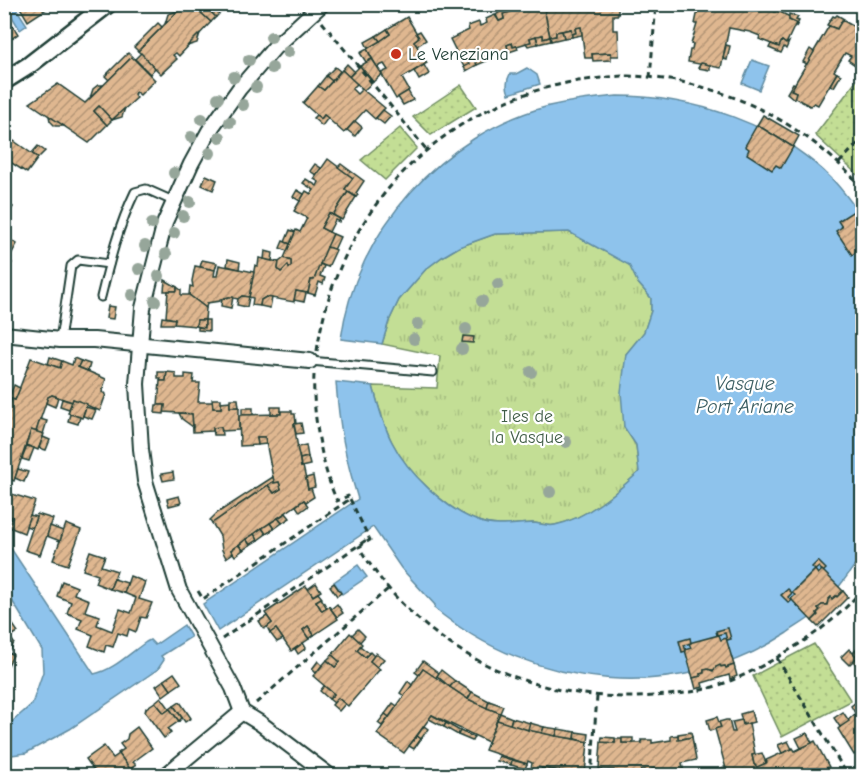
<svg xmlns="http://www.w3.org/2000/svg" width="867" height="780" font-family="'Comic Neue',sans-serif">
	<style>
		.grass { fill: url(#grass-dots); stroke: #718e64; stroke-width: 1.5 }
		.park { fill: url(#park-tufts); stroke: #718e64; stroke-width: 1.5 }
		.water { fill: #8ec3ec; stroke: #628da2; stroke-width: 1.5 }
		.building { fill: url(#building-hatch); stroke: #1f3d34; stroke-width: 1.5 }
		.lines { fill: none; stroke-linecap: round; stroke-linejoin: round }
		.service-casing { stroke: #1f3d34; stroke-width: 11 }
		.minor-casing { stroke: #1f3d34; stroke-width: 18 }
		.tertiary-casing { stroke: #1f3d34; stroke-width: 21 }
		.path { stroke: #1f3d34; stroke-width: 3; stroke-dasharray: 6 4.5; stroke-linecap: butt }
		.service { stroke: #fff; stroke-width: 7 }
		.minor { stroke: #fff; stroke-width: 14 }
		.tertiary { stroke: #fff; stroke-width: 16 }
		.tree { fill: #96a69a }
		.poi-dot { fill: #c8321e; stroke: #fff; stroke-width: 2 }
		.labels { text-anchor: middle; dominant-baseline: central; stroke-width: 4.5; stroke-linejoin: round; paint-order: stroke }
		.poi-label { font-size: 18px; fill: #1f3d34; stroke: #fff; text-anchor: start }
		.park-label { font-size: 18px; fill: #405d47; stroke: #fff }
		.water-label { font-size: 20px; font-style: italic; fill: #3b5e62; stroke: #fff }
	</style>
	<defs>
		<pattern id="grass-dots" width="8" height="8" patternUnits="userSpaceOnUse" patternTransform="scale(1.5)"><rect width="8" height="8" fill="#c3de95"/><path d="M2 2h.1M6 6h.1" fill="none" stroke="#a7bf81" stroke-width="1.8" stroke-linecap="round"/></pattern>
		<pattern id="park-tufts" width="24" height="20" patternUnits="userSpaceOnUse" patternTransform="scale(1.5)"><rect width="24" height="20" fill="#c3de95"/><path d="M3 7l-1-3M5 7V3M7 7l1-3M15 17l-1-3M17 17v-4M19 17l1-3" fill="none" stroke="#a7bf81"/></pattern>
		<pattern id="building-hatch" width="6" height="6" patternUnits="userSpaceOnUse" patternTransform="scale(1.5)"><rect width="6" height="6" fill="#dfb790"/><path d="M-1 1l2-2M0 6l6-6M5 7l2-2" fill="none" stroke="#b49676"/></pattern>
	</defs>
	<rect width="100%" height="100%" fill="#fff"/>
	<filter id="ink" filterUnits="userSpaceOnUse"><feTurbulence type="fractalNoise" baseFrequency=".0167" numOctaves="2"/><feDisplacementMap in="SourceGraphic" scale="12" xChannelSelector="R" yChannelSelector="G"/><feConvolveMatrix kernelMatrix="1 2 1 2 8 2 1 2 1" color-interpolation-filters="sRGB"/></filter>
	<g filter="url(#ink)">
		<g class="grass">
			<path d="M 857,80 L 862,86 L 862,179 L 815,135 Z"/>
			<path d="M 461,85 L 476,107 L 431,135 L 413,117 Z"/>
			<path d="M 400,128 L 417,148 L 385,180 L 361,160 Z"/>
			<path d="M 814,644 L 851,701 L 782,737 L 753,676 Z"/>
		</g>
		<path class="park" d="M 569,232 L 630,265 L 638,283 L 651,298 L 651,311 L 644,332 L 626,354 L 624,427 L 636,445 L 639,472 C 616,493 587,518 555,525 C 548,527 540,523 532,523 C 515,524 495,528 478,521 C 446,510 407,472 392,442 C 383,425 378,405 373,386 L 437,388 L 440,356 L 382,344 L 389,321 L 399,300 L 426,269 L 442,257 L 459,247 L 495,234 Z"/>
		<g class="water">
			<path d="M 5,5 L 14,5 L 27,25 L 20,30 Z"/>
			<path d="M 752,60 L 769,66 L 759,90 L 742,83 Z"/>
			<path d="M 527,68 L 537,75 L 540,84 L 509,94 C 506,87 506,81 510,74 L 516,74 Z"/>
			<path d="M 617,96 C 693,96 776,123 831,178 C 843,190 852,203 862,217 L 862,555 C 848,575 832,598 813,615 C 805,622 795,627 787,633 C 678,705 533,690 434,608 L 435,605 L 401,568 L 373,527 L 218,631 L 203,604 L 358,499 C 345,457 339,425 336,382 L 373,386 C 378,405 383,425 392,442 C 407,472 446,510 478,521 C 495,528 515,524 532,523 C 540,523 548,527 555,525 C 586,519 617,492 639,472 L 636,445 L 624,427 L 621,392 L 626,354 L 644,332 L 651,311 L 651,298 L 638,283 L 629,265 L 569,232 L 495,234 L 459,247 L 442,257 L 426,269 L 399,300 L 389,321 L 382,344 L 341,339 C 355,232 443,133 549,106 C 571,101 594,98 617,96 Z"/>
			<path d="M 4,538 L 94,674 C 112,671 130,653 146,642 L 150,640 L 155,645 L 184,625 L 191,637 L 161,656 L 164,660 L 158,669 L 70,729 L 26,753 L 5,756 L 5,728 L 32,704 L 43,672 L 42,650 L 5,589 Z"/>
			<path d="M 358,565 L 367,577 L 342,594 L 334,582 Z"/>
		</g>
		<g class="building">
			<path d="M 18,4 L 54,4 L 28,21 Z"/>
			<path d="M 185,4 L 200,4 L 196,8 L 211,22 L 179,56 L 176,53 L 173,55 L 177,59 L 161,74 L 138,51 Z"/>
			<path d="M 200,4 L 203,4 L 216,17 L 211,22 L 196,8 Z"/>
			<path d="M 203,4 L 229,4 L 216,17 Z"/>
			<path d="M 543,4 L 618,4 L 618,15 L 613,15 L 613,30 L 618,30 L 619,56 L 611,56 L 611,53 L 592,54 L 593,58 L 585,58 L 581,27 L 575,28 L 576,33 L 571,34 L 571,29 L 556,32 L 556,36 L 550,37 Z"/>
			<path d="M 543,4 L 550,37 L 543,39 L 543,35 L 530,38 L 531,42 L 513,47 L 512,43 L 507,45 L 508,49 L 482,59 L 480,55 L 468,61 L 470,64 L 464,67 L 450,39 L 469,30 L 468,26 L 479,22 L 480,26 L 487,23 L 486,19 L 495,15 L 499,21 L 504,19 L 503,14 L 510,10 L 521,8 L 522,11 L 529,9 L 529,6 Z"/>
			<path d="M 704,4 L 733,6 L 733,4 L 761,4 L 775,12 L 776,10 L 790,17 L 789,20 L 796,23 L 786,44 L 782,41 L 779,47 L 759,39 L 760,36 L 750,32 L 729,28 L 721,68 L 688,62 L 690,50 L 692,50 L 693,44 L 691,44 L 697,24 L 695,24 L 699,5 Z"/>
			<path d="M 503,9 L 510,12 L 503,14 L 504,19 L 499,21 L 496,15 Z"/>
			<path d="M 178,11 L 165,24 L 168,14 Z"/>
			<path d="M 789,14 L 798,17 L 796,20 L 799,21 L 796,27 L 796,23 L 789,20 Z"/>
			<path d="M 837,15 L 844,19 L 837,29 L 827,25 L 833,16 L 835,17 Z"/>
			<path d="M 407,17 L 419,37 L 414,41 L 427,63 L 402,78 L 409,90 L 396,99 L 381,73 L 388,70 L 384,64 L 377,67 L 367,49 L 390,34 L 387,29 Z"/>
			<path d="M 842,20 L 862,31 L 862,67 L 860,65 L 858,67 L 848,60 L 851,56 L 845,53 L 834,71 L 837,73 L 818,105 L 814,103 L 810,106 L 793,97 L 796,92 L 791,90 L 829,26 L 837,29 Z"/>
			<path d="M 158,23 L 162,27 L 138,51 L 134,47 Z"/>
			<path d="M 4,24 L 13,26 L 18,34 L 5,43 Z"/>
			<path d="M 581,27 L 582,35 L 572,37 L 571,34 L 576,33 L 575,28 Z"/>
			<path d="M 387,29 L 390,34 L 380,41 L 376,36 Z"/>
			<path d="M 571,29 L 572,37 L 564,38 L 562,31 Z"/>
			<path d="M 420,31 L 426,40 L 417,46 L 414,41 L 419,37 L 416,33 Z"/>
			<path d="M 562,31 L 564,38 L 551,41 L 550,37 L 556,36 L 556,32 Z"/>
			<path d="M 200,33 L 197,43 L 187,46 Z"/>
			<path d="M 543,35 L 543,39 L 550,37 L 551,41 L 538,44 L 536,36 Z"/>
			<path d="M 376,36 L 380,41 L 368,48 L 365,42 Z"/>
			<path d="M 536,36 L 538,44 L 528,46 L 526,43 L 531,42 L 530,38 Z"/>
			<path d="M 782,41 L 786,44 L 789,42 L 786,49 L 784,47 L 781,53 L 769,48 L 771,44 L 779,47 Z"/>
			<path d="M 512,43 L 513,47 L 517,46 L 518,49 L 506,53 L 505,50 L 508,49 L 507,45 Z"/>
			<path d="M 726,45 L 730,46 L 727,60 L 723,59 Z"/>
			<path d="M 367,49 L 372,59 L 366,62 L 360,53 Z"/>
			<path d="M 810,49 L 814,52 L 807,64 L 803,62 Z"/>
			<path d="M 128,53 L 132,57 L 109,80 L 105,76 Z"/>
			<path d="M 141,53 L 155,68 L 150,74 L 135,59 Z"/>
			<path d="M 611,53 L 611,60 L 593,61 L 592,54 Z"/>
			<path d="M 480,55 L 482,59 L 487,57 L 489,60 L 477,65 L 474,58 Z"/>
			<path d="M 132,57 L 155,80 L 140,95 L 136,92 L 134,94 L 137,98 L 112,120 L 99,106 L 94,111 L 107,125 L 89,143 L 30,103 L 58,84 L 85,103 Z"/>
			<path d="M 474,58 L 477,65 L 466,71 L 464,67 L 470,64 L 468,61 Z"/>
			<path d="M 372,59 L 382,74 L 373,82 L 360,66 Z"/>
			<path d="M 701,63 L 710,65 L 710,70 L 698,68 Z"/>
			<path d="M 347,64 L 354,71 L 349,77 L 342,70 Z"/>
			<path d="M 424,65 L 429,74 L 419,80 L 414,71 Z"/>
			<path d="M 360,66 L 373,82 L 364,90 L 349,77 Z"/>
			<path d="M 335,67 L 340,71 L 332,81 L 326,76 Z"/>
			<path d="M 342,70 L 357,84 L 352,89 L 357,94 L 362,89 L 385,108 L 375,119 L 365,110 L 344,133 L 324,115 L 321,119 L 303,103 L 318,86 L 324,90 Z"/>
			<path d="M 837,73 L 841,75 L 834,87 L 830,85 Z"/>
			<path d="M 326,76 L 332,81 L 324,90 L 318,86 Z"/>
			<path d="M 793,83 L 795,84 L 791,90 L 796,92 L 794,99 L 787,93 Z"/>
			<path d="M 98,85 L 103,85 L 90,98 L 93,89 Z"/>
			<path d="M 408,91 L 413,100 L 403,105 L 398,97 Z"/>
			<path d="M 99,106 L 112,120 L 107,125 L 94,111 Z"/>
			<path d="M 125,108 L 122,117 L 112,120 Z"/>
			<path d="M 383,110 L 391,116 L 384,124 L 376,118 Z"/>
			<path d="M 316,115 L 321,119 L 324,115 L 328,118 L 322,126 L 313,118 Z"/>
			<path d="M 763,115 L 799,136 L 793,147 L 757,125 Z"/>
			<path d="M 49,116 L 64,126 L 55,126 L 50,121 Z"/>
			<path d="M 355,121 L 362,127 L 355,136 L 347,130 Z"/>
			<path d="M 757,125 L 793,147 L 781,168 L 776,165 L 772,170 L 747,154 L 749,149 L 745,146 Z"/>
			<path d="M 14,141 L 38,158 L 27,173 L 4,158 L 4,154 Z"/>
			<path d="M 38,146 L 45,151 L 38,158 L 32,153 Z"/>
			<path d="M 328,159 L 353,178 L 345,189 L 348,192 L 333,215 L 329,213 L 321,228 L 333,234 L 314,280 L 311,280 L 308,293 L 296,291 L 294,302 L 266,297 L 261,300 L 260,306 L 252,305 L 253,298 L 249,297 L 255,265 L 258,266 L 259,258 L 279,262 L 278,269 L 281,272 L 288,265 L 289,268 L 291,266 L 291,261 L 284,258 L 296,230 L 300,232 L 307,218 L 294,211 L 306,191 L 311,194 L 314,190 L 303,183 L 306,179 L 317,186 L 319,182 L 314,179 Z"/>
			<path d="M 315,164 L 321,168 L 316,175 L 310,171 Z"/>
			<path d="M 341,164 L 364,181 L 356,193 L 358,195 L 356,197 L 345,189 L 353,178 L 338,167 Z"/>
			<path d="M 206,175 L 217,180 L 213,190 L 202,185 Z"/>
			<path d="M 297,190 L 304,194 L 300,201 L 293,197 Z"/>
			<path d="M 348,192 L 356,197 L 342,220 L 333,215 Z"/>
			<path d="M 4,201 L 13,207 L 4,220 Z"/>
			<path d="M 860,207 L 862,211 L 862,257 L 858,251 L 852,255 L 836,231 L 842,227 L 838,221 Z"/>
			<path d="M 329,213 L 340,219 L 339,222 L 335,220 L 329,232 L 321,228 Z"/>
			<path d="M 290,230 L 295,232 L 290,244 L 285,242 Z"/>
			<path d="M 333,234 L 340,237 L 334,250 L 327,247 Z"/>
			<path d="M 9,239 L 17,244 L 8,260 L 12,263 L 7,270 L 4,270 L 4,243 L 6,244 Z"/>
			<path d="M 283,241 L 290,244 L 287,251 L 280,248 Z"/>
			<path d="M 327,247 L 336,250 L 328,267 L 320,264 Z"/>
			<path d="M 265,251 L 273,253 L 272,261 L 264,259 Z"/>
			<path d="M 284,258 L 291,261 L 291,266 L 289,268 L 288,265 L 281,272 L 278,269 L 279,262 Z"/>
			<path d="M 228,259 L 240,262 L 239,269 L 227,266 Z"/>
			<path d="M 202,260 L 217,263 L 215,270 L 200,267 Z"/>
			<path d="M 320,264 L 324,266 L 320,276 L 325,278 L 323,284 L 319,282 L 315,295 L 308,293 L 311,280 L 314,280 Z"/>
			<path d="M 219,265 L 254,272 L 249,297 L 242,296 L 238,299 L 229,297 L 220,299 L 220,301 L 207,303 L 206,308 L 189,295 L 190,286 L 193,287 L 192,281 L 195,266 L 215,270 L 214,276 L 217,276 Z"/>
			<path d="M 165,280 L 177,287 L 177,291 L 164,291 Z"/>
			<path d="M 177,287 L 181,290 L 181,295 L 189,295 L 206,308 L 205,320 L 197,320 L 196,326 L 174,324 L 175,319 L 166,317 L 168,291 L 177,291 Z"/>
			<path d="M 296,291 L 306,293 L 304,302 L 294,300 Z"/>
			<path d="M 242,296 L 249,297 L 247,307 L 237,305 L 238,299 Z"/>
			<path d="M 229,297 L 233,297 L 231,308 L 221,306 L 222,299 Z"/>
			<path d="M 266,297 L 272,298 L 270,308 L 260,306 L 261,300 Z"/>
			<path d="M 108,306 L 115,307 L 113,319 L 106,318 Z"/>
			<path d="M 162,317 L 175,319 L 174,324 L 161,324 Z"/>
			<path d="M 197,320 L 205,320 L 205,328 L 196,326 Z"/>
			<path d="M 205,320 L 209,320 L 209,331 L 198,330 L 198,327 L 205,328 Z"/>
			<path d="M 463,336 L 474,337 L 473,343 L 462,342 Z"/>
			<path d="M 50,357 L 62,361 L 60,368 L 48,364 Z"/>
			<path d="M 31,358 L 60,368 L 62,361 L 72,365 L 74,358 L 81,361 L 78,367 L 106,379 L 102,392 L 106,394 L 100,411 L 73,399 L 72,402 L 52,395 L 48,397 L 36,432 L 31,430 L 14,481 L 9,479 L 5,492 L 35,501 L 24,533 L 9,527 L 12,517 L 4,514 L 4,412 L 12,399 L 15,400 Z"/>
			<path d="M 81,361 L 90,364 L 88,371 L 78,367 Z"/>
			<path d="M 158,372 L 167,372 L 166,381 L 160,381 L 161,378 L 158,378 Z"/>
			<path d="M 167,372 L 176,373 L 176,378 L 185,378 L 185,374 L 194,375 L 193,383 L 200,383 L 198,402 L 213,402 L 213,408 L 221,408 L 221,402 L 230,401 L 230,407 L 239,407 L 239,430 L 222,431 L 221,427 L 213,428 L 213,431 L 193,432 L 192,414 L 164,412 L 165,405 L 158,405 L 160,381 L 166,381 Z"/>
			<path d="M 14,385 L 20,388 L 15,400 L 9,398 Z"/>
			<path d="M 52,395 L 58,397 L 55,407 L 46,403 L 48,397 Z"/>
			<path d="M 62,399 L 72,402 L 69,409 L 60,406 Z"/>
			<path d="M 73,399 L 87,404 L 82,418 L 68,413 Z"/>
			<path d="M 212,399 L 221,399 L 221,408 L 213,408 Z"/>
			<path d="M 230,399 L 238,399 L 239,407 L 230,407 Z"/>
			<path d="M 156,405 L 165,405 L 164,414 L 155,413 Z"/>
			<path d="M 86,407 L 96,410 L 92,419 L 83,416 Z"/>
			<rect x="271" y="407" width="10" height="7"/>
			<rect x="242" y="408" width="11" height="7"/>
			<path d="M 281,411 L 292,411 L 292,414 L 295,414 L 296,424 L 294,424 L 301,467 L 303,466 L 308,489 L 311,488 L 314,497 L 306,502 L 304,500 L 231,550 L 233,553 L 226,558 L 222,550 L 220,536 L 212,523 L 268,485 L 274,493 L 281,489 L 279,482 L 274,483 L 265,437 L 257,437 L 258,445 L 240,446 L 239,415 L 281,414 Z"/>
			<path d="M 179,413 L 192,414 L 193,427 L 182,419 Z"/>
			<path d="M 70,414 L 80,417 L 78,424 L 68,421 Z"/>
			<path d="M 40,419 L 47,421 L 43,434 L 36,432 Z"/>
			<path d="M 301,423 L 303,433 L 296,434 L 294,424 Z"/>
			<path d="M 221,427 L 222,435 L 214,435 L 213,428 Z"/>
			<path d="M 31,430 L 44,434 L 38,450 L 26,445 Z"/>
			<path d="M 43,437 L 50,440 L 46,450 L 39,448 Z"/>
			<path d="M 257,437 L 265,437 L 266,444 L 258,445 Z"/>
			<path d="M 306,445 L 308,457 L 300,459 L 297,447 Z"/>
			<path d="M 27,446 L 34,448 L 29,461 L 22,459 Z"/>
			<path d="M 308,457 L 310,465 L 301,467 L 300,459 Z"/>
			<path d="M 18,469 L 28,472 L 24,482 L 15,478 Z"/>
			<path d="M 173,472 L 174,479 L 163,481 L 161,474 Z"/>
			<path d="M 313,476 L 315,487 L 308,489 L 306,478 Z"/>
			<path d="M 273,477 L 274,481 L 212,523 L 210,520 L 217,513 Z"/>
			<path d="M 274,481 L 274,483 L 279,482 L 281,489 L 274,493 L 268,485 Z"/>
			<path d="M 179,496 L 181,503 L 169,506 L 167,499 Z"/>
			<path d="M 304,500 L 308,506 L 300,512 L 296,506 Z"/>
			<path d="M 286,513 L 290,518 L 282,523 L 278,518 Z"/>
			<path d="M 37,514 L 53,519 L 40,555 L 25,550 Z"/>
			<path d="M 30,515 L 36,517 L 32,528 L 26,526 Z"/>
			<path d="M 278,518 L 282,523 L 274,529 L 270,523 Z"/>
			<path d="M 270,523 L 274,529 L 266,534 L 262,528 Z"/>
			<path d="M 66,524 L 81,530 L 68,565 L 53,560 Z"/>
			<path d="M 50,526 L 63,531 L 60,541 L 47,536 Z"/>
			<path d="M 262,528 L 266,534 L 258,540 L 254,534 Z"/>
			<path d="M 254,534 L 258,540 L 250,545 L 246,539 Z"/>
			<path d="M 246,539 L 250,545 L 243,550 L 239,545 Z"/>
			<path d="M 238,545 L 243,550 L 235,556 L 231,550 Z"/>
			<path d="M 90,551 L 105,556 L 101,566 L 117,571 L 110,589 L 95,583 L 98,575 L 83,570 Z"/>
			<path d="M 818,561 L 826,569 L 823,572 L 819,567 L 815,570 L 812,567 Z"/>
			<path d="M 815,570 L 818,574 L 822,570 L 843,591 L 837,597 L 836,596 L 832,599 L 831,597 L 828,600 L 827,605 L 822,605 L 818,608 L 820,610 L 817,613 L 818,615 L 812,621 L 791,599 L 795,595 L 792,593 Z"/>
			<path d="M 130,576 L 145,582 L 139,599 L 152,603 L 146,618 L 141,617 L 136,632 L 129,629 L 127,636 L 118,633 L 113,647 L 106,645 L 104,652 L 89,646 L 93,635 L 78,629 L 82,619 L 67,613 L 71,602 L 57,596 L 62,581 L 77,587 L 74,594 L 89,600 L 85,611 L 100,616 L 97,625 L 112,631 L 120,609 L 131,613 L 136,598 L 124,593 Z"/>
			<path d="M 114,579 L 127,583 L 124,593 L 110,589 Z"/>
			<path d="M 316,583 L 321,591 L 313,596 L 308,589 Z"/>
			<path d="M 334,583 L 341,593 L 337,596 L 330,586 Z"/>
			<path d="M 306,586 L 313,596 L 318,593 L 322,598 L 316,601 L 322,611 L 329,606 L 338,619 L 314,635 L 308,626 L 303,630 L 309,639 L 291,651 L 276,629 L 270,633 L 267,627 L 272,623 L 265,613 Z"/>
			<path d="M 788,589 L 792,593 L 788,597 L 792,600 L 789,603 L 781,595 Z"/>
			<path d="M 843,591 L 848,597 L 818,627 L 812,621 L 818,615 L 817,613 L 820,610 L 818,608 L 822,605 L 827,605 L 828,600 L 831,597 L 832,599 L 836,596 L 837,597 Z"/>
			<path d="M 321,598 L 327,608 L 322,611 L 316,601 Z"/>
			<path d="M 337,604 L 343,613 L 337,617 L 331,609 Z"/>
			<path d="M 267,616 L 272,623 L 264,629 L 259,621 Z"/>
			<path d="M 4,617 L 7,620 L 9,619 L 18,632 L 10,637 L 14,643 L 9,652 L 4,650 Z"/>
			<path d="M 308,626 L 314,635 L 309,639 L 303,630 Z"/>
			<path d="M 728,628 L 731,639 L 727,640 L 725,633 L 717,635 L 716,631 Z"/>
			<path d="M 276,629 L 283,639 L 277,642 L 270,633 Z"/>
			<path d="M 358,629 L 365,636 L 360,642 L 352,635 Z"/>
			<path d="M 350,633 L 362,644 L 357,650 L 365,657 L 370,652 L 374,656 L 370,661 L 380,669 L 348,706 L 338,698 L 334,703 L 329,699 L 334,694 L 313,676 L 327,660 L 335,667 L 340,662 L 332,655 Z"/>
			<path d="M 719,635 L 721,640 L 726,638 L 734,665 L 726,668 L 725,666 L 716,667 L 714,670 L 704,670 L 704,673 L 700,674 L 701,676 L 693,678 L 685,650 L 691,648 L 689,643 Z"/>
			<path d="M 690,638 L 691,643 L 684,645 L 686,651 L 682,652 L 679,641 Z"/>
			<path d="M 303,643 L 306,648 L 298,654 L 295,649 Z"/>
			<path d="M 360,646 L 369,653 L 365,657 L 357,650 Z"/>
			<path d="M 860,646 L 862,649 L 862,671 L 853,661 L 857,657 L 853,653 Z"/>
			<path d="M 849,649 L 857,657 L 849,665 L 841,657 Z"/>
			<path d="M 4,650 L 13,655 L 6,669 L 4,668 Z"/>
			<path d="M 376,653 L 384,659 L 377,667 L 370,661 Z"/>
			<path d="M 332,655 L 340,662 L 335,667 L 327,660 Z"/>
			<path d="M 318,661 L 322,665 L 316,673 L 312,669 Z"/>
			<path d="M 423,661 L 439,673 L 436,678 L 423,669 L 419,675 L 415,672 Z"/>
			<path d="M 720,665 L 721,667 L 725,666 L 726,668 L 734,665 L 737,676 L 730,679 L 729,675 L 702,683 L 703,687 L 696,689 L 693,678 L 701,676 L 700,674 L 704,673 L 704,670 L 708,669 L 713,671 L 716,667 Z"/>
			<path d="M 423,669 L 468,699 L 500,713 L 488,742 L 432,715 L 404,753 L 377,734 Z"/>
			<path d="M 441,670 L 455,681 L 450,687 L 437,676 Z"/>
			<path d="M 174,673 L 181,683 L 171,690 L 164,680 Z"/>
			<path d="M 164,680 L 171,690 L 163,696 L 156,686 Z"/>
			<path d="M 408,681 L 412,685 L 404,696 L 400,693 Z"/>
			<path d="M 455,681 L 472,692 L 468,699 L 450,687 Z"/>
			<path d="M 324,686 L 334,694 L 329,699 L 320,691 Z"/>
			<path d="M 472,692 L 489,701 L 487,708 L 468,699 Z"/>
			<path d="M 161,697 L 170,709 L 164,713 L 155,702 Z"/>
			<path d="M 338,698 L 345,704 L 339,711 L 332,705 Z"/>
			<path d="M 860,699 L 862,708 L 855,713 L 851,706 Z"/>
			<path d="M 489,701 L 503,706 L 500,713 L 487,708 Z"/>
			<path d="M 155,702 L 164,713 L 170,709 L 179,721 L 168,729 L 171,733 L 164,738 L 145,712 L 146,708 Z"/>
			<path d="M 180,702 L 191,718 L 185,722 L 174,706 Z"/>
			<path d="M 393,703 L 397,706 L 389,717 L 385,714 Z"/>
			<path d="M 174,706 L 182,718 L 179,721 L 170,709 Z"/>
			<path d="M 862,708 L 862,750 L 854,755 L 838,729 Z"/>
			<path d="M 751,711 L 754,722 L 743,725 L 740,714 Z"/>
			<path d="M 843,712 L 849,721 L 840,727 L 834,718 Z"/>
			<path d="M 500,713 L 512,718 L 510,725 L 497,720 Z"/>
			<path d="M 385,714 L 389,717 L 382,726 L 378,723 Z"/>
			<path d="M 432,715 L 446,723 L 444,727 L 429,719 Z"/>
			<path d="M 717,717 L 721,727 L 710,731 L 707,720 Z"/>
			<path d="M 512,718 L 530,723 L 528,730 L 510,725 Z"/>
			<path d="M 497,720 L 528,730 L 588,742 L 585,774 L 537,767 L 534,776 L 531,776 L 530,775 L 532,763 L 528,761 L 527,764 L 485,750 Z"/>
			<path d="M 726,720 L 729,720 L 732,732 L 735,732 L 732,722 L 742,720 L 743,725 L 749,723 L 755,754 L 752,755 L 754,764 L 757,767 L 767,762 L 766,760 L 793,748 L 795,751 L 815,741 L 829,767 L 812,776 L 728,776 L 715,729 L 721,727 L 719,722 Z"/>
			<path d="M 446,723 L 460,731 L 458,735 L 444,727 Z"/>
			<path d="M 530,723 L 544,727 L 542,733 L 528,730 Z"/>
			<path d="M 424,726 L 428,729 L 421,739 L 417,736 Z"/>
			<path d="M 137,727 L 152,748 L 133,762 L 136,765 L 130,769 L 118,753 L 124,749 L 120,744 L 127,739 L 128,734 Z"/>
			<path d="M 544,727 L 558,729 L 556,736 L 542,733 Z"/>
			<path d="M 558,729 L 576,732 L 575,739 L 556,736 Z"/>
			<path d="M 460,731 L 474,737 L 472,741 L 458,735 Z"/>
			<path d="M 576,732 L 589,734 L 588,742 L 575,739 Z"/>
			<path d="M 691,732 L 692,737 L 678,740 L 678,734 Z"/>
			<path d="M 807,733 L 812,743 L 801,748 L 796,738 Z"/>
			<path d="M 678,735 L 678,740 L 692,737 L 696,760 L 682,763 L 684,773 L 659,776 L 659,772 L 655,769 L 652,769 L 653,776 L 645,776 L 645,770 L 641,770 L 639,776 L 614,776 L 614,770 L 599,769 L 601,742 L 615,743 L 615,739 L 622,739 L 622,743 L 642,743 L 641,740 L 652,740 L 652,743 L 671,740 L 671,736 Z"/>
			<path d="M 417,736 L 421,739 L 414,749 L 409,746 Z"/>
			<path d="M 602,737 L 615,738 L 615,743 L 601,742 Z"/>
			<path d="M 633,738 L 633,743 L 622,743 L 622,738 Z"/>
			<path d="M 788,741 L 792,749 L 782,753 L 778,745 Z"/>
			<path d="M 104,746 L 113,758 L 119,754 L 130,769 L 124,774 L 123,771 L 117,776 L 98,776 L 86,759 Z"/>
			<path d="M 762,753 L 766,763 L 757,767 L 754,764 L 752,755 Z"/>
			<path d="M 499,756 L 512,760 L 511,765 L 497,761 Z"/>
			<path d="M 512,760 L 527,764 L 525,769 L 511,765 Z"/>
			<path d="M 725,767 L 728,776 L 719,776 L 717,769 Z"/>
			<path d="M 542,768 L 556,771 L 555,776 L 540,773 Z"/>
		</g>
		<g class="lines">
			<defs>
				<g id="service">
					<path d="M 101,297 C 110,260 119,225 135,192 L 146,189 L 173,201"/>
					<path d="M 60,340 L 71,266 L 78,260 L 109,264"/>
					<path d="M 310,361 L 433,372"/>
				</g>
				<g id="minor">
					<path d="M 322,4 L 275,47 L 239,89 L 209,131 L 191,164 L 165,222 L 143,308 L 137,384 L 141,449 L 145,481 L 179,590 L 233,688 L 242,712 L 260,723 L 330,776"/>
					<path d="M 4,334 L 60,340 L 94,340 L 310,361"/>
					<path d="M 165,776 L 242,712"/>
				</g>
				<path id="tertiary" d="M 4,81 L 28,66 L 108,4"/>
			</defs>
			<use href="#service" class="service-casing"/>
			<use href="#minor" class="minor-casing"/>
			<use href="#tertiary" class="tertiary-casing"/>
			<g class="path">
				<path d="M 322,22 L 426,149"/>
				<path d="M 650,78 L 656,4"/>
				<path d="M 839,163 L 862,139"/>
				<path d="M 317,351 C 336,213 440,103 578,81 C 595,79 612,76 628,76 C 718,78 804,121 862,188"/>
				<path d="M 314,375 C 312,411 322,469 337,501 L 348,496 L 350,499"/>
				<path d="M 350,499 L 369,538"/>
				<path d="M 369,538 L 370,540 L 359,547 C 418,646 522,699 636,697 C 661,696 688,694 713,687 C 739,679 763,666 786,652 C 815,635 842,615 862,589"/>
				<path d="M 198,591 L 203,599 L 350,499"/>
				<path d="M 222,639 L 369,538"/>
				<path d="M 777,658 L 848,776"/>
				<path d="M 256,703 L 388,589"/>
				<path d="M 591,776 L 597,697"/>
			</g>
			<use href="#service" class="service"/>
			<use href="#minor" class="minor"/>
			<use href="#tertiary" class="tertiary"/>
		</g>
		<g class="tree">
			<circle cx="271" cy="37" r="6"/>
			<circle cx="288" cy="52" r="6"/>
			<circle cx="249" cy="60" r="6"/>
			<circle cx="272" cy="68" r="6"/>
			<circle cx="234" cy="77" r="6"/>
			<circle cx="256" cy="87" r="6"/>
			<circle cx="218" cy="98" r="6"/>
			<circle cx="243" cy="105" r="6"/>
			<circle cx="202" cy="119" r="6"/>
			<circle cx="230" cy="122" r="6"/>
			<circle cx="191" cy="137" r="6"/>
			<circle cx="220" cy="137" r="6"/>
			<circle cx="210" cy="153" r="6"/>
			<circle cx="174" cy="173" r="6"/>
			<circle cx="190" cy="202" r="6"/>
			<circle cx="183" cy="216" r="6"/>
			<circle cx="152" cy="224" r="6"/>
			<circle cx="174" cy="233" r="6"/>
			<circle cx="145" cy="246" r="6"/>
			<circle cx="166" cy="254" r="6"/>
			<circle cx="139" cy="269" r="6"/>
			<circle cx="159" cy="276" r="6"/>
			<circle cx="498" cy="284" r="6"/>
			<circle cx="132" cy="295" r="6"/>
			<circle cx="155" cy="301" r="6"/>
			<circle cx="482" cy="301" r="6"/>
			<circle cx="418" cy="324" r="6"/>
			<circle cx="466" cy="329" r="6"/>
			<circle cx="414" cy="339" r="6"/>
			<circle cx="462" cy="349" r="6"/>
			<circle cx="531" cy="372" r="6"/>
			<circle cx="566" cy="442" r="6"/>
			<circle cx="550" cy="492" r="6"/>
		</g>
	</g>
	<circle class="poi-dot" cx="396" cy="54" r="6"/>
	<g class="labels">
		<g class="poi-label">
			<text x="408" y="54">Le Veneziana</text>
		</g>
		<g class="park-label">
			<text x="527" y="416">Iles de<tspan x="527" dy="21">la Vasque</tspan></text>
		</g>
		<g class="water-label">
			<text x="745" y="383">Vasque<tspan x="745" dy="23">Port Ariane</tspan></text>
		</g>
	</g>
	<rect width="867" height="780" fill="none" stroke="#fff" stroke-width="24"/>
	<rect x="12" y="12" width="843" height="756" fill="none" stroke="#1f3d34" stroke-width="2" filter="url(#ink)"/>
</svg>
